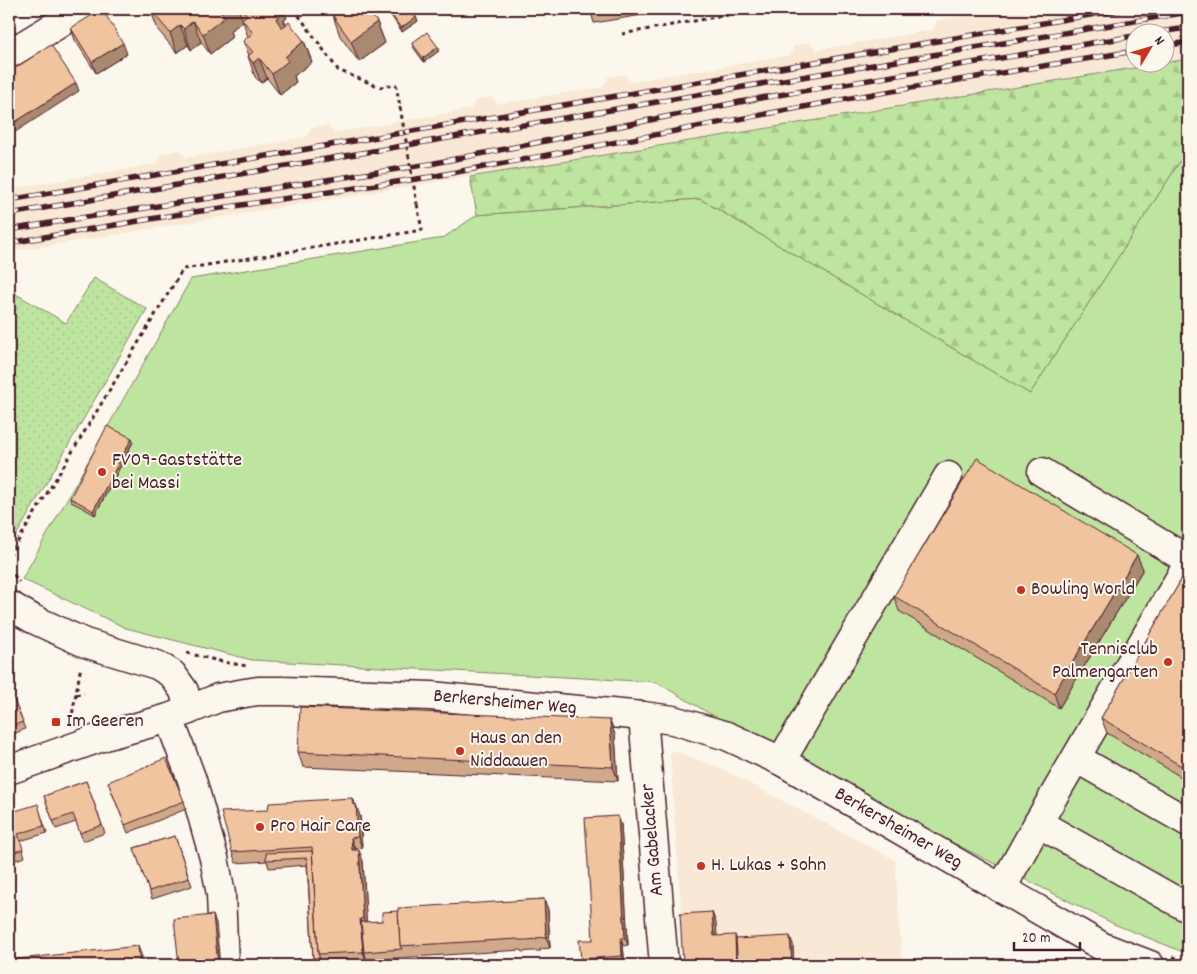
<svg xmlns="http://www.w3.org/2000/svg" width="1197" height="974" font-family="Dekko,sans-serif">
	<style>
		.built { fill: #f8e8d5 }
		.forest { fill: url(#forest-firs); stroke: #848266 }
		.garden { fill: url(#garden-dots); stroke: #848266 }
		.pitch { fill: #bee5a0; stroke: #848266 }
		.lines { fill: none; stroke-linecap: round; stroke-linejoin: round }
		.minor-casing { stroke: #4a1f2b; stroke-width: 31 }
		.path { stroke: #4a1f2b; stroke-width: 3; stroke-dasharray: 4 4; stroke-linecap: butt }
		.minor { stroke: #fbf7ec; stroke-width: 28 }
		.rail-casing { stroke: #4a1f2b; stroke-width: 5.5 }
		.rail { stroke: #fbf7ec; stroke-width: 4; stroke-dasharray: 11; stroke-linecap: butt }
		.path-bridge { stroke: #4a1f2b; stroke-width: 3; stroke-dasharray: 4 4; stroke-linecap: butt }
		.wall { fill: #cfa98a; stroke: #4a1f2b }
		.shaded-wall { fill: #a98970; stroke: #4a1f2b }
		.building { fill: #f1c4a0; stroke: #4a1f2b }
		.poi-dot { fill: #c8321e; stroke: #fbf7ec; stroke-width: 2 }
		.labels { text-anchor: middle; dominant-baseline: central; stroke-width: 4; stroke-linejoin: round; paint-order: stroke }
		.poi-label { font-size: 20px; fill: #4a1f2b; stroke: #fbf7ec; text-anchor: start }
		.street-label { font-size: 20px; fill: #4a1f2b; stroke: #fbf7ec }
	</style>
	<defs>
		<pattern id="forest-firs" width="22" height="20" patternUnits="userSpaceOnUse" patternTransform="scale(1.25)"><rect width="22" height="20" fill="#bee5a0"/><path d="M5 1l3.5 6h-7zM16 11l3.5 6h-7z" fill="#a5c48a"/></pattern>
		<pattern id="garden-dots" width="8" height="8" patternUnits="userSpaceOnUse" patternTransform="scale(1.25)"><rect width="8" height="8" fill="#bee5a0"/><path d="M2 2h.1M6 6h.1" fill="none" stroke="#a5c48a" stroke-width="1.8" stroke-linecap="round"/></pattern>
	</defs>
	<rect width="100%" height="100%" fill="#fbf7ec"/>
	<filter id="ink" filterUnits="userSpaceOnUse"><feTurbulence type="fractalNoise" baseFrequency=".02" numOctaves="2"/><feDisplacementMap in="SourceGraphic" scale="10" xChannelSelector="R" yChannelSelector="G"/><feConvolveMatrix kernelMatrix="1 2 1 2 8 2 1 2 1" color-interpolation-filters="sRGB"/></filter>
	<g filter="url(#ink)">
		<g class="built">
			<path d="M 1004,9 L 1022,9 L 1027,14 L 1060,9 L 1188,9 L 1188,59 L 1164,62 L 1164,32 L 1134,32 L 1134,62 L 1164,62 L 9,252 L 9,189 L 157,164 L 161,154 L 179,150 L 186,158 L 307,137 L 311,128 L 328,125 L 334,133 L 471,109 L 476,100 L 492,97 L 498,104 L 603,87 L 608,77 L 624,74 L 631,82 L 790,55 L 794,46 L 810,42 L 816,50 L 933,30 L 937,21 Z"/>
			<path d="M 670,750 L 716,766 L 895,860 L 902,965 L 685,965 Z"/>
		</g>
		<path class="forest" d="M 1188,59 L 1188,149 L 1030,394 L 700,199 L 477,215 L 470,177 Z"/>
		<path class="garden" d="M 94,278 L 147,309 L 9,548 L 9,290 L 66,323 Z"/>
		<path class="pitch" d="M 1188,149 L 1188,954 L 1114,924 L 787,759 L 656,682 L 252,660 L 126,628 L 22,579 L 191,279 L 443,238 L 477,215 L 700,199 L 1030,394 Z"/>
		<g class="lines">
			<defs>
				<g id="minor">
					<path d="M 9,54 L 83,9"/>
					<path d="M 1042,472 L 1188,560"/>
					<path d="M 9,605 L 33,619 L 85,643 L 157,665 L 172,674 L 184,691 L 189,710"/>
					<path d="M 643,716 L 664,965"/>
					<path d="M 169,718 L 192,780 L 214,858 L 221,894 L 224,965"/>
					<path d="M 1076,758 L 1188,822"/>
					<path d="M 781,761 L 948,476"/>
					<path d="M 9,770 L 108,735 L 169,718 L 218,698 L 245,693 L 258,691 L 283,691 L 431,696 L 643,716 L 673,720 L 727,736 L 781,761 L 1103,947 L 1150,965"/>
					<path d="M 1038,823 L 1188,908"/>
					<path d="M 1000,888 L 1009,875 L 1038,823 L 1188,564"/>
				</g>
			</defs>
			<use href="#minor" class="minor-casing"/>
			<g class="path">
				<path d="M 294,9 L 338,70 L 380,87 L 396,85 L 400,107"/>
				<path d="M 622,34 L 760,9"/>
				<path d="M 9,556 L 183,269 L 422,230 L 417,204"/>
				<path d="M 9,568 L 19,582"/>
				<path d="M 187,653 L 223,662 L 247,666"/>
				<path d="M 76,695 L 84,693"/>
				<path d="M 71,721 L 81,666"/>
				<path d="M 1173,957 L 1188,962"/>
			</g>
			<use href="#minor" class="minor"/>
			<defs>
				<g id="rail">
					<path d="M 1159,32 L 1188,28"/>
					<path d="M 1164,46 L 1188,42"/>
					<path d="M 9,200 L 1125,9"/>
					<path d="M 9,214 L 772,82 L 1188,12"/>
					<path d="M 9,230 L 80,218 L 430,164 L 755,99 L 1134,36"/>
					<path d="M 9,243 L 174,215 L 430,177 L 862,96 L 1134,51"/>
				</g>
			</defs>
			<use href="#rail" class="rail-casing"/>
			<use href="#rail" class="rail"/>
			<path class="path-bridge" d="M 400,107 L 417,204"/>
		</g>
		<g class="wall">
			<path d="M 149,9 L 283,9 L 287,18 L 284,20 L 286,25 L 304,41 L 312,62 L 294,76 L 296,82 L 280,95 L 267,78 L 261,83 L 255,77 L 248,56 L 249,55 L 243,41 L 248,37 L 243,21 L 230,31 L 232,37 L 210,54 L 201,42 L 191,50 L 188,45 L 177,53 L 158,30 L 152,14 Z"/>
			<path d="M 332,9 L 376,9 L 370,13 L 377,22 L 385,43 L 359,62 L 340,36 L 333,16 L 336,14 Z"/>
			<path d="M 590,9 L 678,9 L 594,23 Z"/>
			<path d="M 390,13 L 416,17 L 418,21 L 402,32 L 392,17 Z"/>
			<path d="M 71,28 L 127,54 L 96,73 L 75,40 Z"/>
			<path d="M 412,43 L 440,50 L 424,62 L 413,47 Z"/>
			<path d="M 133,442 L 95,515 L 83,508 L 71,502 L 70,498 Z"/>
			<path d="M 1188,568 L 1188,781 L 1107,733 L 1101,718 Z"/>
			<path d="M 1143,569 L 1059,708 L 899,611 L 894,596 Z"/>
			<path d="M 10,690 L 25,729 L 9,736 L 9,691 Z"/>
			<path d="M 610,720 L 615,735 L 618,781 L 303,767 L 298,752 Z"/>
			<path d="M 86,781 L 105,833 L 83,841 L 76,822 L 56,829 L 44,796 Z"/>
			<path d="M 108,782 L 184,801 L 186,809 L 128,833 Z"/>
			<path d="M 354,805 L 360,816 L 362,848 L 355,849 L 363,861 L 366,922 L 382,921 L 398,911 L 544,899 L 548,910 L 550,948 L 540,949 L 541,951 L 531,951 L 522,952 L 521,950 L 367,960 L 367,963 L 316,965 L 313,958 L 307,865 L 269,868 L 267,861 L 236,863 L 232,852 Z"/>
			<path d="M 40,812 L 47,833 L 20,841 L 25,857 L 9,862 L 9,813 Z"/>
			<path d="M 621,824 L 628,945 L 623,946 L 625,964 L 601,965 L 583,965 L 581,959 L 593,940 Z"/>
			<path d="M 175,836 L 192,886 L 152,899 L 134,848 Z"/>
		</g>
		<g class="shaded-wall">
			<path d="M 225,9 L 238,9 L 243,21 L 230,31 L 232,37 L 210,54 L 203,34 L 221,12 Z"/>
			<path d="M 275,9 L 283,9 L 287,18 L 284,20 L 289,34 L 283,40 L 276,19 Z"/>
			<path d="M 363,9 L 376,9 L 348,30 Z"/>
			<path d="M 416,17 L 418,21 L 402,32 L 401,28 Z"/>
			<path d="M 193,21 L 201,42 L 191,50 L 184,29 Z"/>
			<path d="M 377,22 L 385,43 L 359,62 L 351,41 Z"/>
			<path d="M 180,25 L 188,45 L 177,53 L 170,33 Z"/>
			<path d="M 304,41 L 312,62 L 294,76 L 296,82 L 280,95 L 272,74 L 285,57 Z"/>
			<path d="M 123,43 L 127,54 L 96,73 L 92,62 Z"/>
			<path d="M 438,47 L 440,50 L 424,62 L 423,58 Z"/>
			<path d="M 259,58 L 267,78 L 261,83 L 253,63 Z"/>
			<path d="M 76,83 L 79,91 L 9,136 L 9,126 Z"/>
			<path d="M 132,438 L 133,442 L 95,515 L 93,511 Z"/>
			<path d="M 1137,555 L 1143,569 L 1059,708 L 1054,693 Z"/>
			<path d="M 610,720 L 615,735 L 618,781 L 613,767 Z"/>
			<path d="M 352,798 L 356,809 L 356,804 L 360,816 L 362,848 L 358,837 Z"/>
			<path d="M 618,816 L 621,824 L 628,945 L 625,938 Z"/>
			<path d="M 351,838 L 355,849 L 356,861 L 352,850 Z"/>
			<path d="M 359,850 L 363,861 L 367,930 L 363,918 Z"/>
			<path d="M 544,899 L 548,910 L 550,948 L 546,937 Z"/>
			<path d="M 712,912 L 716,923 L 718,948 L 714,936 Z"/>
			<path d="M 213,915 L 216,923 L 220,965 L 218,965 Z"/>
			<path d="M 360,919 L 364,930 L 364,952 L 367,960 L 367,963 L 363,952 Z"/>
			<path d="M 735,935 L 739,947 L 740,965 L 736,965 Z"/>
			<path d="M 790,936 L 793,944 L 794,965 L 792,965 Z"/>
			<path d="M 621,938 L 623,946 L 625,964 L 622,956 Z"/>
			<path d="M 138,946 L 142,957 L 143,965 L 140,965 Z"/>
		</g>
		<g class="building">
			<path d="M 102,9 L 123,43 L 92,62 L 71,28 Z"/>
			<path d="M 150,9 L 225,9 L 221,12 L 225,17 L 203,34 L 193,21 L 184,29 L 180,25 L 170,33 Z"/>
			<path d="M 242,9 L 278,9 L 282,14 L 276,19 L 282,28 L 289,22 L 304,41 L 285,57 L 288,61 L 272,74 L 259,58 L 253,63 L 248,56 L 253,52 L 243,41 L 253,33 L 242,19 L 247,15 Z"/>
			<path d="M 335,9 L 342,9 L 338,12 Z"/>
			<path d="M 342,9 L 367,9 L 377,22 L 351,41 L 333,16 Z"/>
			<path d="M 397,9 L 411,9 L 416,17 L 401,28 L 390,13 Z"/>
			<path d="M 590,9 L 609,9 L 590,12 Z"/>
			<path d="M 427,32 L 438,47 L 423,58 L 412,43 Z"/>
			<path d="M 51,45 L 76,83 L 9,126 L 9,72 Z"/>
			<path d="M 107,426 L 132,438 L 93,511 L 82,504 L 70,498 Z"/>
			<path d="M 977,458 L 1137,555 L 1054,693 L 894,596 Z"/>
			<path d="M 1188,568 L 1188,770 L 1101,718 Z"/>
			<path d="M 10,690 L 23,722 L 9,727 L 9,691 Z"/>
			<path d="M 300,707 L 610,720 L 613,767 L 298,752 Z"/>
			<path d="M 166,758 L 184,801 L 125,825 L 108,782 Z"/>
			<path d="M 86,781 L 102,825 L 80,833 L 73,814 L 53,821 L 44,796 Z"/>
			<path d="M 352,798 L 353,805 L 356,804 L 358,837 L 351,838 L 352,850 L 359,850 L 363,918 L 360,919 L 363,952 L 318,954 L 312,847 L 232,852 L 221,812 L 268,810 L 269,803 Z"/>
			<path d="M 38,804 L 44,826 L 18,834 L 23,849 L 9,854 L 9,813 Z"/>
			<path d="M 618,816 L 625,938 L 621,938 L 622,956 L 581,959 L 579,940 L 593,940 L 585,818 Z"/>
			<path d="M 175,836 L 189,878 L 149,891 L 134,848 Z"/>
			<path d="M 312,851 L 318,954 L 320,958 L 313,958 L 307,858 L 266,860 L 266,853 Z"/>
			<path d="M 544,899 L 546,937 L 536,938 L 537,939 L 527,940 L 518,940 L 517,939 L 400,946 L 398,908 Z"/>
			<path d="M 398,911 L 400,946 L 402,949 L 364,952 L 361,922 L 382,921 L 382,912 Z"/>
			<path d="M 712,912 L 714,936 L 735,935 L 736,965 L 683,965 L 680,914 Z"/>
			<path d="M 213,915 L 218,965 L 179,965 L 174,919 Z"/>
			<path d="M 790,936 L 792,965 L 738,965 L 736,939 Z"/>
			<path d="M 138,946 L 140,965 L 9,965 L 9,960 Z"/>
		</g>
	</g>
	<g class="poi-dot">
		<circle cx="102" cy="472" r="5"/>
		<circle cx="1021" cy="590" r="5"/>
		<circle cx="1168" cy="662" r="5"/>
		<rect x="51" y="717" width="10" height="10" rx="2.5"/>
		<circle cx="460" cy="751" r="5"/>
		<circle cx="260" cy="827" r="5"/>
		<circle cx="701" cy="866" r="5"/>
	</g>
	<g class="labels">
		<g class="poi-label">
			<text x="112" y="461">FV09-Gaststätte<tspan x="112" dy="23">bei Massi</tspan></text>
			<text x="1031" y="590">Bowling World</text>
			<text x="1158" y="650" text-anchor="end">Tennisclub<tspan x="1158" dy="23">Palmengarten</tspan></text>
			<text x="66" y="722">Im Geeren</text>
			<text x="470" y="739">Haus an den<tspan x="470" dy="23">Niddaauen</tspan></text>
			<text x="270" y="827">Pro Hair Care</text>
			<text x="711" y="866">H. Lukas + Sohn</text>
		</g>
		<g class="street-label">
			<text transform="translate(505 703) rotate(5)">Berkersheimer Weg</text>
			<text transform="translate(898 829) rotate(30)">Berkersheimer Weg</text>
			<text transform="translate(653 840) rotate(-95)">Am Gabelacker</text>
		</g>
	</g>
	<rect width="1197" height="974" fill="none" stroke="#fbf7ec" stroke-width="30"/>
	<rect x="15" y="15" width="1167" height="944" fill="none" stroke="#4a1f2b" stroke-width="2" filter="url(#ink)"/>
	<g transform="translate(1150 48) rotate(52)"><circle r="24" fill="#fbf7ec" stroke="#b4a19f"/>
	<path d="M0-4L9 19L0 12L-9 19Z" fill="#c8321e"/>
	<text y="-8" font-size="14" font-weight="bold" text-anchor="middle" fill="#4a1f2b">N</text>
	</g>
	<path d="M1014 942v8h66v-8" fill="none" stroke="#4a1f2b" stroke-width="2.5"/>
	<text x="1022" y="942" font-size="15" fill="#4a1f2b" stroke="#fbf7ec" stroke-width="4" paint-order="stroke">20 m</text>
</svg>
